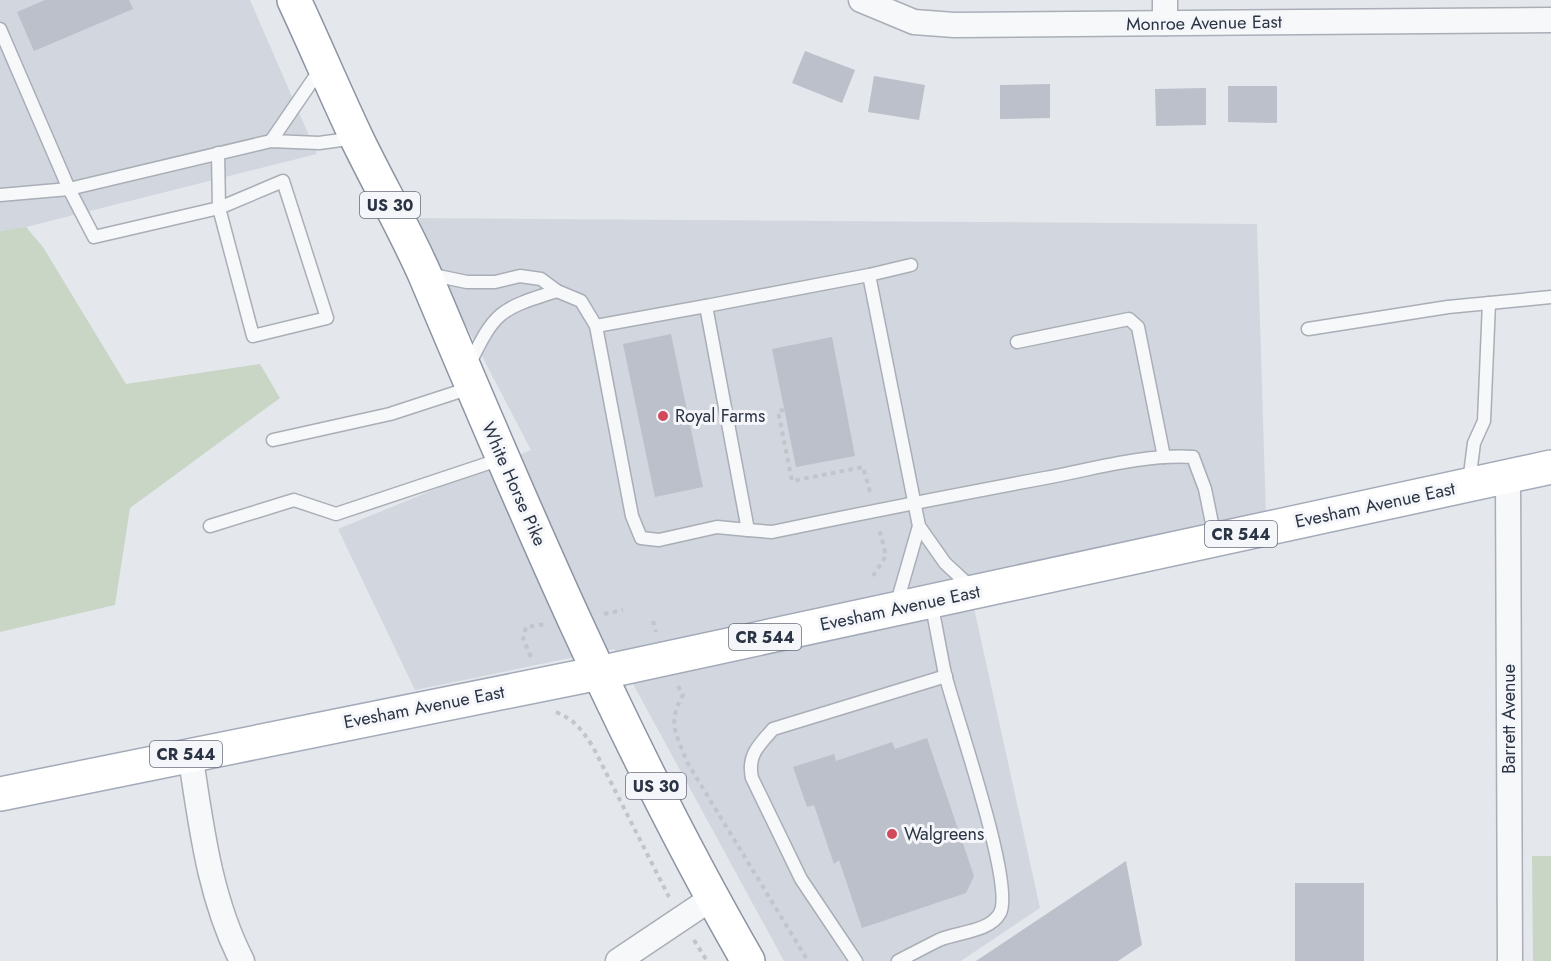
<svg xmlns="http://www.w3.org/2000/svg" width="1551" height="961" font-family="Jost,sans-serif">
	<style>
		.built { fill: #d2d6de }
		.green { fill: #c9d6c5 }
		.building { fill: #bbc0ca }
		.lines { fill: none; stroke-linecap: round; stroke-linejoin: round }
		.service-casing { stroke: #a9aeb7; stroke-width: 15 }
		.minor-casing { stroke: #a9aeb7; stroke-width: 27 }
		.primary-casing { stroke: #a3abb8; stroke-width: 36 }
		.trunk-casing { stroke: #8b94a3; stroke-width: 36 }
		.path { stroke: #c2c5cb; stroke-width: 4; stroke-dasharray: 4.5 4.5; stroke-linecap: butt }
		.service { stroke: #f7f8fa; stroke-width: 12 }
		.minor { stroke: #f7f8fa; stroke-width: 24 }
		.primary { stroke: #fff; stroke-width: 33 }
		.trunk { stroke: #fff; stroke-width: 33 }
		.poi-dot { fill: #d1495b; stroke: #f4f6f9; stroke-width: 2 }
		.labels { text-anchor: middle; dominant-baseline: central; stroke-width: 6; stroke-linejoin: round; paint-order: stroke }
		.shield { fill: #f4f6f9; stroke: #676e7b; stroke-width: 1.5 }
		.shield-label { font-size: 16px; font-weight: bold; fill: #2b3445 }
		.street-label { font-size: 18px; fill: #2b3445; stroke: #f4f6f9 }
		.poi-label { font-size: 18px; fill: #2b3445; stroke: #f4f6f9; text-anchor: start }
	</style>
	<rect width="100%" height="100%" fill="#e4e7ec"/>
	<g class="built">
		<path d="M 0,0 L 250,0 L 317,154 L 26,227 L 0,231 Z"/>
		<path d="M 410,218 L 1257,224 L 1266,517 L 967,576 L 1040,908 L 961,961 L 784,961 L 614,649 L 415,690 L 338,529 L 531,450 Z"/>
	</g>
	<g class="green">
		<path d="M 26,227 L 43,247 L 126,384 L 260,364 L 280,398 L 130,508 L 115,605 L 0,632 L 0,231 Z"/>
		<path d="M 1532,856 L 1551,856 L 1551,961 L 1533,961 Z"/>
	</g>
	<g class="building">
		<path d="M 45,0 L 129,0 L 133,9 L 34,51 L 17,12 Z"/>
		<path d="M 805,51 L 855,70 L 842,103 L 792,83 Z"/>
		<path d="M 874,76 L 925,85 L 919,120 L 868,112 Z"/>
		<path d="M 1050,84 L 1050,118 L 1000,119 L 1000,85 Z"/>
		<path d="M 1228,86 L 1277,86 L 1277,123 L 1228,122 Z"/>
		<path d="M 1206,88 L 1206,125 L 1156,126 L 1155,89 Z"/>
		<path d="M 671,334 L 703,487 L 655,497 L 623,344 Z"/>
		<path d="M 832,337 L 855,456 L 796,467 L 772,349 Z"/>
		<path d="M 927,738 L 974,876 L 966,893 L 862,928 L 839,860 L 834,864 L 814,805 L 807,807 L 793,767 L 834,754 L 836,761 L 892,742 L 895,749 Z"/>
		<path d="M 1126,861 L 1142,945 L 1118,961 L 976,961 Z"/>
		<rect x="1295" y="883" width="69" height="78"/>
	</g>
	<g class="lines">
		<defs>
			<g id="service">
				<path d="M 0,29 L 69,189 L 94,237 L 219,208 L 253,336 L 327,318 L 283,181 L 219,208 L 218,153"/>
				<path d="M 271,141 L 321,68"/>
				<path d="M 0,195 L 69,189 L 271,141 L 319,143 L 356,138"/>
				<path d="M 428,274 L 467,282 L 495,282 L 520,276 L 541,279 L 557,291 L 581,301 L 596,326 L 632,516 L 641,538 L 659,540 L 717,527 L 748,530"/>
				<path d="M 869,275 L 911,265"/>
				<path d="M 706,306 L 869,275 L 919,526 L 896,606"/>
				<path d="M 596,326 L 706,306 L 748,530 L 772,532 C 863,513 954,495 1045,478 C 1093,469 1144,454 1193,457 L 1205,489 L 1215,538"/>
				<path d="M 1308,329 L 1448,307 L 1551,297"/>
				<path d="M 1017,342 L 1129,319 L 1138,327 L 1164,457"/>
				<path d="M 468,367 C 495,311 499,309 557,291"/>
				<path d="M 273,440 L 390,414 L 470,388"/>
				<path d="M 1469,482 L 1474,443 L 1484,421 L 1489,303"/>
				<path d="M 210,526 L 294,500 L 336,514 L 501,459"/>
				<path d="M 919,526 L 945,563 L 973,589"/>
				<path d="M 856,961 L 801,879 L 752,778 C 747,755 759,745 773,729 L 946,676"/>
				<path d="M 898,961 C 912,954 925,947 939,940 C 957,932 990,932 1000,913 C 1015,885 955,714 945,674 C 940,650 936,626 931,602"/>
			</g>
			<g id="minor">
				<path d="M 861,0 L 914,22 L 954,25 L 1551,20"/>
				<path d="M 1165,0 L 1165,23"/>
				<path d="M 1508,476 L 1510,961"/>
				<path d="M 190,753 C 201,824 209,897 242,961"/>
				<path d="M 618,961 L 712,898"/>
			</g>
			<path id="primary" d="M 0,794 L 599,673 L 1551,467"/>
			<path id="trunk" d="M 294,0 C 316,47 336,95 358,141 C 380,186 405,230 425,275 C 523,508 622,742 748,961"/>
		</defs>
		<use href="#service" class="service-casing"/>
		<use href="#minor" class="minor-casing"/>
		<use href="#primary" class="primary-casing"/>
		<use href="#trunk" class="trunk-casing"/>
		<g class="path">
			<path d="M 784,410 L 778,411 L 792,481 L 863,467 L 871,495"/>
			<path d="M 873,576 L 886,556 L 879,528"/>
			<path d="M 604,614 L 623,610"/>
			<path d="M 653,621 L 656,632"/>
			<path d="M 531,657 L 523,639 L 526,627 L 546,624"/>
			<path d="M 678,686 L 683,695 C 667,723 676,733 687,762 L 808,961"/>
			<path d="M 556,712 C 575,720 582,730 593,747 L 669,897"/>
			<path d="M 694,940 L 707,961"/>
		</g>
		<use href="#service" class="service"/>
		<use href="#minor" class="minor"/>
		<use href="#primary" class="primary"/>
		<use href="#trunk" class="trunk"/>
	</g>
	<g class="poi-dot">
		<circle cx="663" cy="416" r="6"/>
		<circle cx="892" cy="834" r="6"/>
	</g>
	<g class="labels">
		<g class="shield">
			<rect x="360" y="192" width="60" height="26" rx="4.5"/>
			<rect x="1205" y="521" width="72" height="26" rx="4.5"/>
			<rect x="729" y="624" width="72" height="26" rx="4.5"/>
			<rect x="150" y="741" width="72" height="26" rx="4.5"/>
			<rect x="626" y="773" width="60" height="26" rx="4.5"/>
		</g>
		<g class="shield-label">
			<text x="390" y="205">US 30</text>
			<text x="1241" y="534">CR 544</text>
			<text x="765" y="637">CR 544</text>
			<text x="186" y="754">CR 544</text>
			<text x="656" y="786">US 30</text>
		</g>
		<g class="street-label">
			<text transform="translate(1204 23) rotate(-1)">Monroe Avenue East</text>
			<text transform="translate(514 484) rotate(66)">White Horse Pike</text>
			<text transform="translate(1375 505) rotate(-12)">Evesham Avenue East</text>
			<text transform="translate(900 608) rotate(-12)">Evesham Avenue East</text>
			<text transform="translate(424 707) rotate(-11)">Evesham Avenue East</text>
			<text transform="translate(1509 719) rotate(-90)">Barrett Avenue</text>
		</g>
		<g class="poi-label">
			<text x="675" y="416">Royal Farms</text>
			<text x="904" y="834">Walgreens</text>
		</g>
	</g>
</svg>
